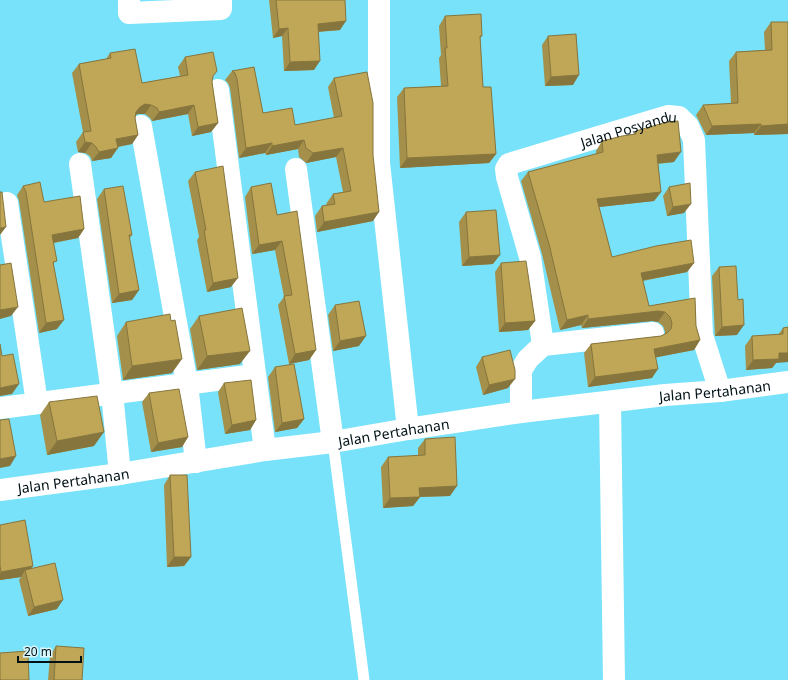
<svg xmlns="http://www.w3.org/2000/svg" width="788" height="680" font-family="'Noto Sans',sans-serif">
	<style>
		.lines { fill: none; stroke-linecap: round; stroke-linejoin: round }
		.service { stroke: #fff; stroke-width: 11 }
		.minor { stroke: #fff; stroke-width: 22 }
		.primary { stroke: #fff; stroke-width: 22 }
		.wall { fill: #a4904b }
		.shaded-wall { fill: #86753d }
		.building { fill: #bfa757; stroke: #86753d }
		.labels { text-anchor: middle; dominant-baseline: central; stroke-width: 3.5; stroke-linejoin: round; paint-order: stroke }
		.street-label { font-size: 14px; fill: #001116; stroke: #dbf7fe }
	</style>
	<rect width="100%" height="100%" fill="#77e2f9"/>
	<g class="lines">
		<path class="service" d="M 333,442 L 364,680"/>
		<g class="minor">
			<path d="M 129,0 L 129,13 L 221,9 L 221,0"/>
			<path d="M 379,0 L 379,163 L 408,429"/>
			<path d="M 218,90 L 265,450"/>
			<path d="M 141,126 L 187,384 L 196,462"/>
			<path d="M 80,164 L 112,393 L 120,474"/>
			<path d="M 296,169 L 333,442"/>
			<path d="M 7,203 L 37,403"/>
			<path id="s1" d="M 543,345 L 530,257 L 507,177 L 506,169 L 509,164 L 668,116 L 679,117 L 688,126 L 694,140 L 702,335 L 720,391"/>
			<path d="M 610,402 L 614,680"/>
			<path d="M 0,408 L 255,375"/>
			<path d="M 521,412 L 521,370 L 528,359 L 543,345 L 653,333"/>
		</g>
		<path class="primary" id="s2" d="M 0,490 L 120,474 L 265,450 L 333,442 L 408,429 L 521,412 L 665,395 L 720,391 L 788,382"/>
	</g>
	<g class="wall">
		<path d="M 269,0 L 345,0 L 340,30 L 319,32 L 314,70 L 284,71 L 282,36 L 273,38 Z"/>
		<path d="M 445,16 L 482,36 L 480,38 L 483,87 L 496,154 L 489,163 L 400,168 L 397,97 L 404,88 L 441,86 L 439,58 L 441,55 L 439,26 Z"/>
		<path d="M 771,22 L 788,134 L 754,135 L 754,133 L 706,135 L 696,115 L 703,105 L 731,104 L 729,61 L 736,52 L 765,50 L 764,32 Z"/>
		<path d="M 548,36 L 573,85 L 545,86 L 542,45 Z"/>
		<path d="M 110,53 L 142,83 L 180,76 L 178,67 L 185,57 L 213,76 L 212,82 L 218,123 L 211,132 L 192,136 L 188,114 L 152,121 L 150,118 L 145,114 L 138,114 L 136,115 L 135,118 L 138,135 L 132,144 L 118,147 L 111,158 L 92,161 L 90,156 L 85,153 L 78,152 L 76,142 L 83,132 L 72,73 L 79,64 L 106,59 Z"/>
		<path d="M 254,67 L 263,113 L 295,125 L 334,118 L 328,87 L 334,78 L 373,221 L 317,232 L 315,216 L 322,206 L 327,205 L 326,204 L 333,194 L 343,192 L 336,157 L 306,163 L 299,157 L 298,149 L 266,155 L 265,153 L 239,158 L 230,88 L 228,83 L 225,80 L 232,71 Z"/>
		<path d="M 636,131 L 674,162 L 658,164 L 661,192 L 654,201 L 599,207 L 612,257 L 694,263 L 687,272 L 643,281 L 649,306 L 695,298 L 696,326 L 700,340 L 694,350 L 656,357 L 652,378 L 588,387 L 584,353 L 591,344 L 661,336 L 665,334 L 665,332 L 663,326 L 658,322 L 652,321 L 582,328 L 581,325 L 560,330 L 542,254 L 521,181 L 528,172 L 596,154 L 596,151 L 602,141 L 633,134 Z"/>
		<path d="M 195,172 L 231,287 L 207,292 L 197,240 L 199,237 L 188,181 Z"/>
		<path d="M 23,186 L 44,202 L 84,229 L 78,238 L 54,243 L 54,266 L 57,329 L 39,333 L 19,201 L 17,195 Z"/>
		<path d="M 251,187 L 277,215 L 316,350 L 309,360 L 289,364 L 278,305 L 284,297 L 275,250 L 252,254 L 245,197 Z"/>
		<path d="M 669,187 L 684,213 L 667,216 L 663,196 Z"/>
		<path d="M 104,189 L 132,235 L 129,239 L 139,290 L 132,300 L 112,303 L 97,199 Z"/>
		<path d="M 466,212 L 493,264 L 462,266 L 459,222 Z"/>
		<path d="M 501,263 L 535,321 L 528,330 L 499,332 L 495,272 Z"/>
		<path d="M 719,267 L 738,300 L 737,335 L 715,336 L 712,276 Z"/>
		<path d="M 335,305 L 359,346 L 333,351 L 328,315 Z"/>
		<path d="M 199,316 L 240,364 L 197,370 L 190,329 Z"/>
		<path d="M 126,322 L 172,373 L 123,380 L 117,336 Z"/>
		<path d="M 788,327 L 776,363 L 772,368 L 746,370 L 745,346 L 752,336 L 778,335 L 783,328 Z"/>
		<path d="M 482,357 L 508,388 L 483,395 L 476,367 Z"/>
		<path d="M 275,367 L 304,419 L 297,428 L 275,432 L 268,377 Z"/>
		<path d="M 224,383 L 256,420 L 250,430 L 225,434 L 218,392 Z"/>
		<path d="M 149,393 L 188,437 L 182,447 L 151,452 L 142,402 Z"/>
		<path d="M 49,402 L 94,446 L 47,455 L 40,415 Z"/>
		<path d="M 425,439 L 450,496 L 420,497 L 413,506 L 383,508 L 381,467 L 388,457 L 418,456 L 418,448 Z"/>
		<path d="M 170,475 L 191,557 L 184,566 L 167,567 L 164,485 Z"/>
		<path d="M 0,525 L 31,569 L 57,609 L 28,616 L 19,580 L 21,577 L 0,580 Z"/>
		<path d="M 56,646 L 82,680 L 48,680 L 50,656 Z"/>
	</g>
	<g class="shaded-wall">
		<path d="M 346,21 L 340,30 L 312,32 L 318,24 Z"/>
		<path d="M 288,28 L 282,36 L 273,38 L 279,29 Z"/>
		<path d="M 320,61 L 314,70 L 284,71 L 290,62 Z"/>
		<path d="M 579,75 L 573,85 L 545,86 L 551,77 Z"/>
		<path d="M 145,104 L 151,105 L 145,114 L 138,114 L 133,116 L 140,107 Z"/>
		<path d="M 194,105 L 188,114 L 152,121 L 159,112 Z"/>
		<path d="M 218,123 L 211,132 L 192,136 L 198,127 Z"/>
		<path d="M 761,124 L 754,133 L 706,135 L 712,126 Z"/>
		<path d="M 788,124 L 788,134 L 754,135 L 761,126 Z"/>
		<path d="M 138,135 L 132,144 L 110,148 L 116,139 Z"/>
		<path d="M 304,140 L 298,149 L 266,155 L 272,146 Z"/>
		<path d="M 85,142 L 92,143 L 85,153 L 78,152 Z"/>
		<path d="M 272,143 L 265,153 L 239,158 L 246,148 Z"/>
		<path d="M 118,148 L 111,158 L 92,161 L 99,152 Z"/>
		<path d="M 343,148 L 336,157 L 306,163 L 313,153 Z"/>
		<path d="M 681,152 L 674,162 L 650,164 L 657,155 Z"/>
		<path d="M 496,154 L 489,163 L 400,168 L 407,158 Z"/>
		<path d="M 661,192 L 654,201 L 590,208 L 597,199 Z"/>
		<path d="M 691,204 L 684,213 L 667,216 L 673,207 Z"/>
		<path d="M 379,212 L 373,221 L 317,232 L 324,222 Z"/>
		<path d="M 6,227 L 0,235 L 0,228 Z"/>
		<path d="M 84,229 L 78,238 L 46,244 L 52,235 Z"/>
		<path d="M 282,241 L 275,250 L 252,254 L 259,245 Z"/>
		<path d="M 500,255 L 493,264 L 462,266 L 469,257 Z"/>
		<path d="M 694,263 L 687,272 L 634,282 L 641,273 Z"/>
		<path d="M 238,278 L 231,287 L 207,292 L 213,283 Z"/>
		<path d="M 139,290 L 132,300 L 112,303 L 119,294 Z"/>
		<path d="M 18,307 L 11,316 L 0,319 L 0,310 Z"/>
		<path d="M 658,311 L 665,312 L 658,322 L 652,321 L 582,328 L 588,319 Z"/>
		<path d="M 588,315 L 581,325 L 560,330 L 567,320 Z"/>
		<path d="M 64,320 L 57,329 L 39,333 L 46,323 Z"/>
		<path d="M 535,321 L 528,330 L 499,332 L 505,323 Z"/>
		<path d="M 744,325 L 737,335 L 715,336 L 722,327 Z"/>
		<path d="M 366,336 L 359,346 L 333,351 L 340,341 Z"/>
		<path d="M 700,340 L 694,350 L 648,359 L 654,349 Z"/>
		<path d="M 316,350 L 309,360 L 289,364 L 295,354 Z"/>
		<path d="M 250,351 L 240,364 L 197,370 L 207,356 Z"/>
		<path d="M 779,353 L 788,353 L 788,362 L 776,363 L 772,368 L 746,370 L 753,360 Z"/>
		<path d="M 182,359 L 172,373 L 123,380 L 132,366 Z"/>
		<path d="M 658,369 L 652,378 L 588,387 L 595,377 Z"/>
		<path d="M 515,379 L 508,388 L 483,395 L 489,385 Z"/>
		<path d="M 19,384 L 12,394 L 0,396 L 0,388 Z"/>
		<path d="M 304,419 L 297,428 L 275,432 L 282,423 Z"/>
		<path d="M 256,420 L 250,430 L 225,434 L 232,425 Z"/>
		<path d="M 104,432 L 94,446 L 47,455 L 57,441 Z"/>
		<path d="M 188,437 L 182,447 L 151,452 L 158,443 Z"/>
		<path d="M 16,456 L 10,466 L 0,468 L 0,459 Z"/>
		<path d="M 457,486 L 450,496 L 413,497 L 419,488 Z"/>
		<path d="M 420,497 L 413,506 L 383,508 L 390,498 Z"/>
		<path d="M 174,557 L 191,557 L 184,566 L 167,567 Z"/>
		<path d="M 33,566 L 27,575 L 25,570 L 21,577 L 0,580 L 0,574 L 1,572 Z"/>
		<path d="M 63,600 L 57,609 L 28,616 L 34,607 Z"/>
	</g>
	<g class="building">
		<path d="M 276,0 L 345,0 L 346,21 L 318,24 L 320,61 L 290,62 L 288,28 L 279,29 Z"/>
		<path d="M 481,14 L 482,36 L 480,36 L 483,87 L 491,87 L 496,154 L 407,158 L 404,88 L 448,86 L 445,48 L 447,48 L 445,16 Z"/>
		<path d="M 771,22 L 788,22 L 788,124 L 761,126 L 761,124 L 712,126 L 703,105 L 738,103 L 736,52 L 772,50 Z"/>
		<path d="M 576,34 L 579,75 L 551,77 L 548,36 Z"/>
		<path d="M 135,49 L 142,83 L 188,75 L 185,57 L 213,52 L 217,71 L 213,76 L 212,82 L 218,123 L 198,127 L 194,105 L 159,112 L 157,108 L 151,105 L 145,104 L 140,107 L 136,112 L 135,118 L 138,135 L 116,139 L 118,148 L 99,152 L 96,147 L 92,143 L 85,142 L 83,132 L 91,131 L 79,64 L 111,58 L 110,53 Z"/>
		<path d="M 254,67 L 263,113 L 292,108 L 295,125 L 342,116 L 334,78 L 367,72 L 373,103 L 373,155 L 379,212 L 324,222 L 322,206 L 335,204 L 333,194 L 351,191 L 343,148 L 313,153 L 306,148 L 304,140 L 272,146 L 272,143 L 246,148 L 237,79 L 235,73 L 232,71 Z"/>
		<path d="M 678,121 L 681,152 L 657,155 L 661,192 L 597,199 L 612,257 L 656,246 L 691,240 L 694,263 L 641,273 L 649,306 L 695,298 L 696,326 L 700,340 L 654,349 L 658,369 L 595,377 L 591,344 L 661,336 L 667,333 L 671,329 L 672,323 L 670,317 L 665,312 L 658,311 L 588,319 L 588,315 L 567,320 L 549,244 L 528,172 L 603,152 L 602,141 L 622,136 L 636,134 L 636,131 L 667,122 Z"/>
		<path d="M 223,166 L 238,278 L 213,283 L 204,230 L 206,230 L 195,172 Z"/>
		<path d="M 40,182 L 44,202 L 80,196 L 84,229 L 52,235 L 57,261 L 53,262 L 64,320 L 46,323 L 26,192 L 23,186 Z"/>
		<path d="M 271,183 L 277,215 L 297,211 L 316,350 L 295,354 L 284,296 L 292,295 L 282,241 L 259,245 L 251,187 Z"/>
		<path d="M 690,183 L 691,204 L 673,207 L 669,187 Z"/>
		<path d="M 123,186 L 132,235 L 129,235 L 139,290 L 119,294 L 104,189 Z"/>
		<path d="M 0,192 L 2,192 L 6,227 L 0,228 Z"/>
		<path d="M 496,210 L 500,255 L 469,257 L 466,212 Z"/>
		<path d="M 526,261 L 535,321 L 505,323 L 501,263 Z"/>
		<path d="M 11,263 L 18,307 L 0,310 L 0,265 Z"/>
		<path d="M 736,266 L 738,300 L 743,299 L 744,325 L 722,327 L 719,267 Z"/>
		<path d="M 359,301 L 366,336 L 340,341 L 335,305 Z"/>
		<path d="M 242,308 L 250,351 L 207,356 L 199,316 Z"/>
		<path d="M 170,314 L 171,321 L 175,320 L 182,359 L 132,366 L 126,322 Z"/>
		<path d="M 788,327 L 788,353 L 779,353 L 779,359 L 753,360 L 752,336 L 783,334 L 783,328 Z"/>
		<path d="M 0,344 L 2,356 L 13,354 L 19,384 L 0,388 Z"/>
		<path d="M 510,350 L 515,370 L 515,379 L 489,385 L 482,357 Z"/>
		<path d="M 294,364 L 304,419 L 282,423 L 275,367 Z"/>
		<path d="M 251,380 L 256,420 L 232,425 L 224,383 Z"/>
		<path d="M 179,389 L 188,437 L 158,443 L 149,393 Z"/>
		<path d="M 97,396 L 104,432 L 57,441 L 49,402 Z"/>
		<path d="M 9,419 L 16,456 L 0,459 L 0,420 Z"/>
		<path d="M 455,437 L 457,486 L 419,488 L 420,497 L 390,498 L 388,457 L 425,455 L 425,439 Z"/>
		<path d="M 170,475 L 187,475 L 191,557 L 174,557 Z"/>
		<path d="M 25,520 L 33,566 L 1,572 L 0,566 L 0,525 Z"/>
		<path d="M 55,563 L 63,600 L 34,607 L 25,570 Z"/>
		<path d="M 56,646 L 84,648 L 82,680 L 54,680 Z"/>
		<path d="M 28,651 L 29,680 L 0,680 L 0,653 Z"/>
	</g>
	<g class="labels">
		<g class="street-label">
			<text stroke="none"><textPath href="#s1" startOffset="311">Jalan Posyandu</textPath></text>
			<text stroke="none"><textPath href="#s2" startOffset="722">Jalan Pertahanan</textPath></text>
			<text stroke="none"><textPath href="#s2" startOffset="398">Jalan Pertahanan</textPath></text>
			<text stroke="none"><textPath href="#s2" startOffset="74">Jalan Pertahanan</textPath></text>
		</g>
	</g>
	<path d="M18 656v6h63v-6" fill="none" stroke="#001116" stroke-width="2"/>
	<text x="24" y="656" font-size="12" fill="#001116" stroke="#dbf7fe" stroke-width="3" paint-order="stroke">20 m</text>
</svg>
